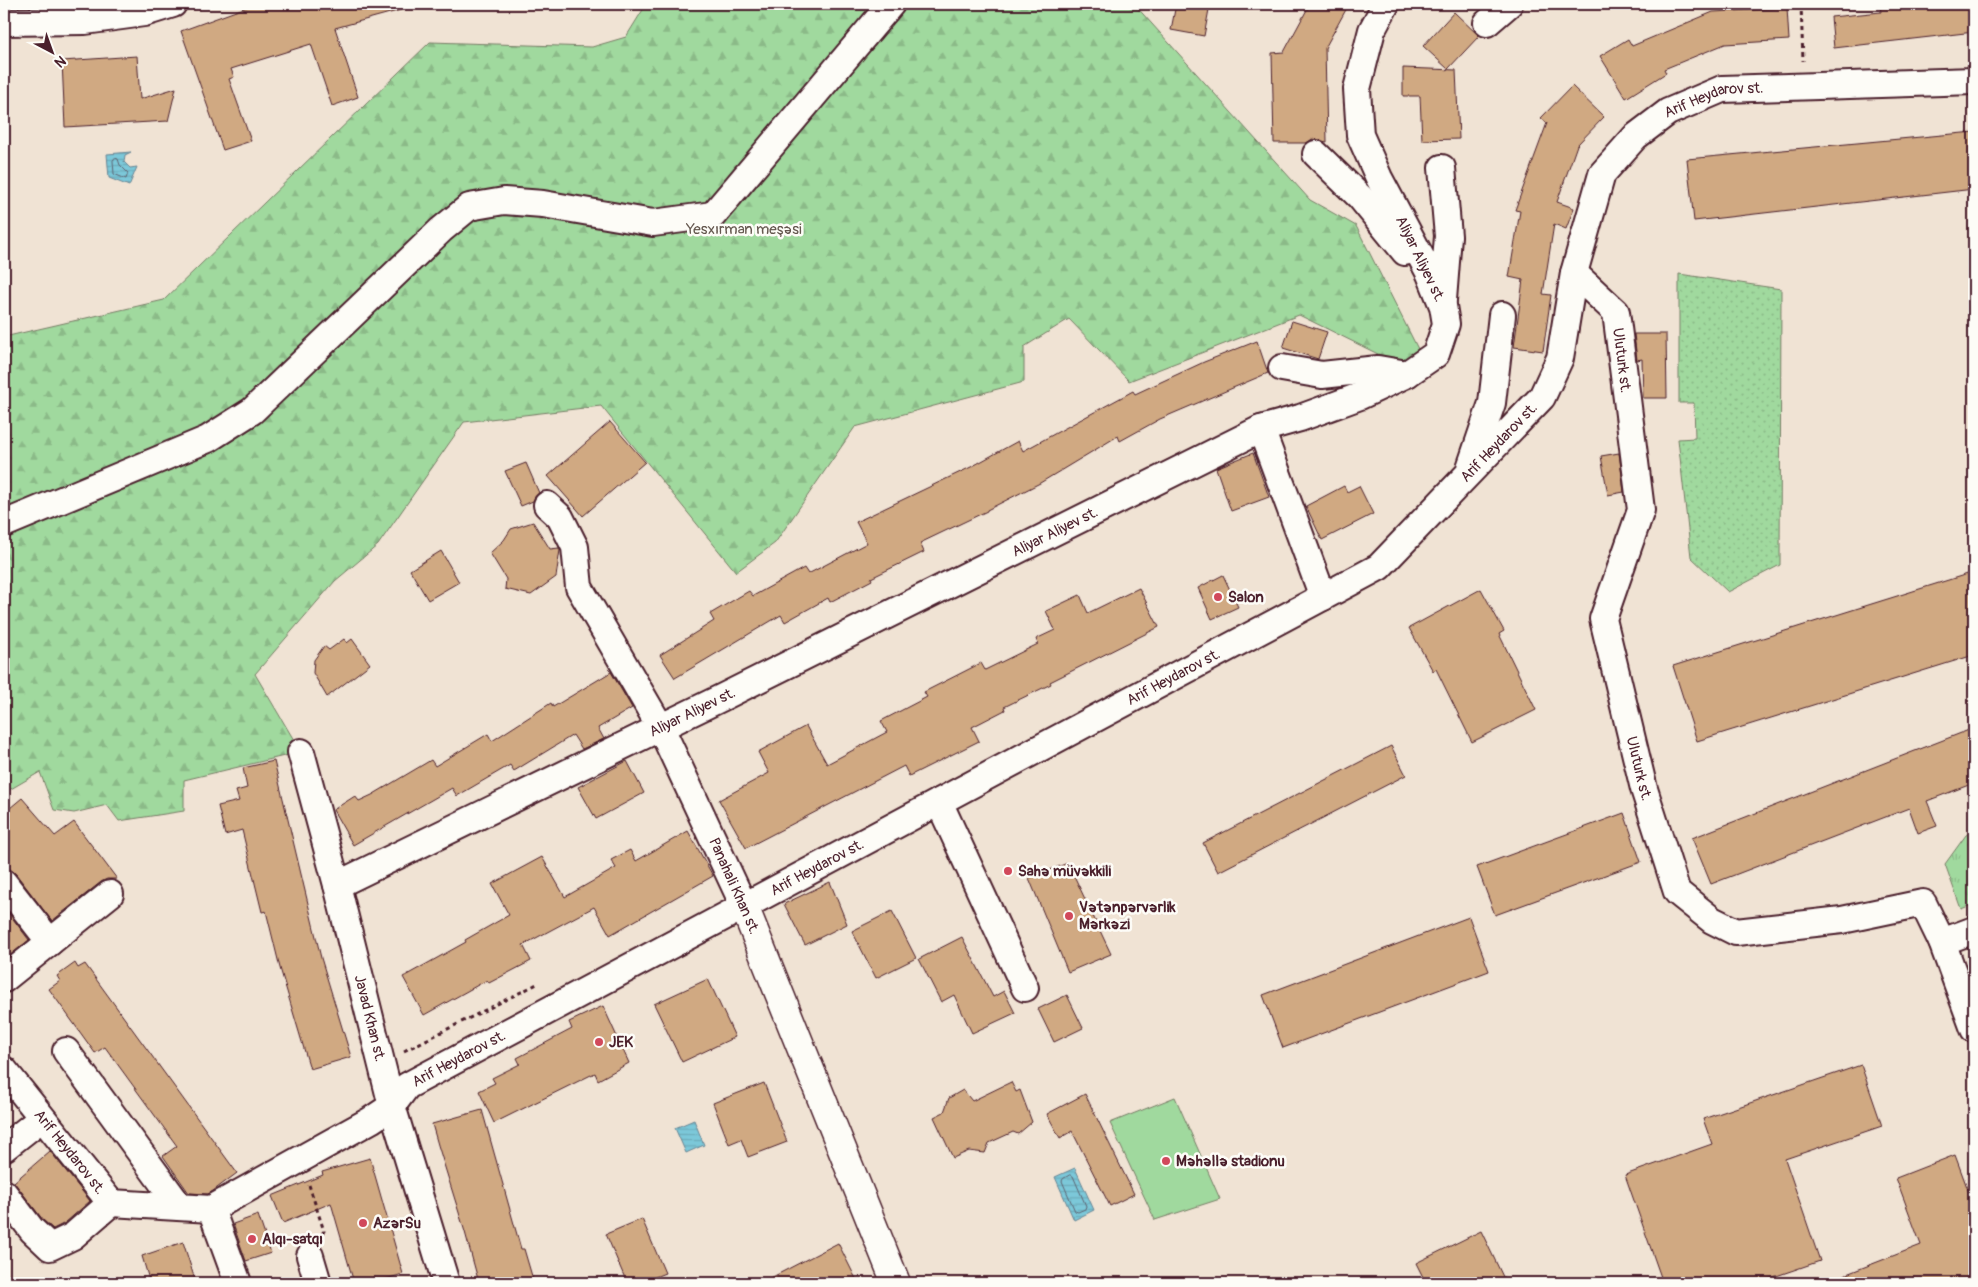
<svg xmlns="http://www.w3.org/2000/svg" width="1978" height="1287" font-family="Pangolin,sans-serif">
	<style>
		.grass { fill: url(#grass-dots); stroke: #757c64 }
		.forest { fill: url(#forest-firs); stroke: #757c64 }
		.park { fill: url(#park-tufts); stroke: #757c64 }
		.pitch { fill: #a0d99e; stroke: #757c64 }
		.water { fill: url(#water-rules); stroke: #678493 }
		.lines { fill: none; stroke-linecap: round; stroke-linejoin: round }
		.shore { stroke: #5e6371; stroke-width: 1 }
		.building { fill: #d0a982; stroke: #4a1f2b }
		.minor-casing { stroke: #4a1f2b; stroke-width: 30 }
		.major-casing { stroke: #4a1f2b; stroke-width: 31 }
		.path { stroke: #4a1f2b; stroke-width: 3; stroke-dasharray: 4 4; stroke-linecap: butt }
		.minor { stroke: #fdfcf7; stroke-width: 26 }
		.major { stroke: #fdfcf7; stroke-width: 28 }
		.poi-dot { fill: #d1495b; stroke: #fdfcf7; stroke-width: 2 }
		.labels { text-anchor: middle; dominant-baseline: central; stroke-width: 5; stroke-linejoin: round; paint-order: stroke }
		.street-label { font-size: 15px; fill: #4a1f2b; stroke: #fdfcf7 }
		.park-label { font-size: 15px; fill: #64574e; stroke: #fdfcf7 }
		.poi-label { font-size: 15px; font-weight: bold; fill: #4a1f2b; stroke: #fdfcf7; text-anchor: start }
	</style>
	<defs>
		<pattern id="grass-dots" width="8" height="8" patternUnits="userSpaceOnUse" patternTransform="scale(1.25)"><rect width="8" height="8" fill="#a0d99e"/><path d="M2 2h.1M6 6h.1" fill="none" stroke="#8bba88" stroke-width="1.8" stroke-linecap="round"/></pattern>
		<pattern id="forest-firs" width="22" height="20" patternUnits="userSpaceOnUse" patternTransform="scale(1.25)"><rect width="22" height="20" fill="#a0d99e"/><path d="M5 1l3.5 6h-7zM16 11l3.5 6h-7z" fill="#8bba88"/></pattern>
		<pattern id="park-tufts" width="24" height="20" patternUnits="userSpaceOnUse" patternTransform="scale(1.25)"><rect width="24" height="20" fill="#a0d99e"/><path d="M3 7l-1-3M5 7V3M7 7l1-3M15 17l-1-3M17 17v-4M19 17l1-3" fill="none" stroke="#8bba88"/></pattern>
		<pattern id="water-rules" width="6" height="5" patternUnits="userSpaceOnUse" patternTransform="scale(1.25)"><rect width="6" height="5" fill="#7bc8d9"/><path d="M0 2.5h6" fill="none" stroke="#6cabba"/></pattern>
	</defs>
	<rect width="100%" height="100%" fill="#f0e3d4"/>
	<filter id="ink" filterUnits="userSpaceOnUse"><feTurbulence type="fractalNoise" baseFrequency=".02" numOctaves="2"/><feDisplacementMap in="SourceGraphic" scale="10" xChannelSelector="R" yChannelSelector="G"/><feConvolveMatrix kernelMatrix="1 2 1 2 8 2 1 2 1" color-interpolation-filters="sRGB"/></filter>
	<g filter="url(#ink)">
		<path class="grass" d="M 1679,274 L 1781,289 L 1780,565 L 1728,592 L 1691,557 L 1678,439 L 1695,438 L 1694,403 L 1679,403 Z"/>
		<path class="forest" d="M 649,4 L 1134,4 L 1310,200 L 1356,226 L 1420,353 L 1403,363 L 1378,354 L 1299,315 L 1129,381 L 1069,319 L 1024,347 L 1024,382 L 855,427 L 775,543 L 736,572 L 601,406 L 464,422 L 378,545 L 335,581 L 255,674 L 301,752 L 184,780 L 184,811 L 119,821 L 107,805 L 74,813 L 54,810 L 40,772 L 4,793 L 4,337 L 164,300 L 430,42 L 592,47 L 626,37 L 644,8 Z"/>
		<path class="park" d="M 1974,831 L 1974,904 L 1961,909 L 1945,864 L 1966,835 Z"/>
		<path class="pitch" d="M 1175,1097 L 1220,1199 L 1155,1220 L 1110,1123 Z"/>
		<g class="water">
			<path d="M 131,152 L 125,155 L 124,162 L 130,168 L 137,167 L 129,186 L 109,178 L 107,154 Z"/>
			<path d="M 694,1120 L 704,1145 L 686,1153 L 675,1128 Z"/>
			<path d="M 1075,1168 L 1094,1210 L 1074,1220 L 1055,1177 Z"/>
		</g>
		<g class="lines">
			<g class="shore">
				<path d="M 115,158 L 118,159 L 120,165 L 128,173 L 126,179 L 114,174 L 113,161 Z"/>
				<path d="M 1070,1175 L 1073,1176 L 1086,1206 L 1085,1209 L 1078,1212 L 1075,1211 L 1062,1181 L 1063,1179 Z"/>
			</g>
		</g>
		<g class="building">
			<path d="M 255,4 L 400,4 L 401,10 L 335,28 L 358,97 L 332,106 L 311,44 L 231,69 L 234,77 L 229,79 L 251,141 L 223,150 L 181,31 Z"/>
			<path d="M 1176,4 L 1210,4 L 1204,36 L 1171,30 Z"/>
			<path d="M 1310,4 L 1349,4 L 1325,48 L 1327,142 L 1312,139 L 1307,143 L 1274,143 L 1272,53 L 1284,52 Z"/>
			<path d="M 1905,4 L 1974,4 L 1974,32 L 1834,48 L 1831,17 L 1881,12 L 1880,6 Z"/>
			<path d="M 1787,8 L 1789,40 L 1725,44 L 1664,69 L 1666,73 L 1626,98 L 1600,56 L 1628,39 L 1632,46 L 1713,12 Z"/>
			<path d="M 1454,12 L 1479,36 L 1448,69 L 1423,46 Z"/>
			<path d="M 137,56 L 140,99 L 176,88 L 168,121 L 65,127 L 62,61 Z"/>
			<path d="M 1403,68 L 1456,70 L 1459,139 L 1422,140 L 1420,96 L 1403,96 Z"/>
			<path d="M 1572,86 L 1604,117 L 1577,145 L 1557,202 L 1574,208 L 1566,229 L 1554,224 L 1543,294 L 1551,295 L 1543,351 L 1514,347 L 1523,280 L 1509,277 L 1520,211 L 1515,210 L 1547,123 L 1541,118 Z"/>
			<path d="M 1974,132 L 1974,189 L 1694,221 L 1687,159 Z"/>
			<path d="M 1292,321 L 1327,332 L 1318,359 L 1283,348 Z"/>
			<path d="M 1634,334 L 1666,334 L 1667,398 L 1643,398 L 1642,359 L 1637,360 Z"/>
			<path d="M 1257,341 L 1268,373 L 1160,419 L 1120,441 L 1118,436 L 1040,483 L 987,510 L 987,511 L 920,543 L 924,552 L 871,578 L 872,580 L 830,602 L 828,598 L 785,622 L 781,615 L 675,678 L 660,655 L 714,621 L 710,614 L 749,591 L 753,596 L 804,568 L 808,574 L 867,543 L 856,522 L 971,467 L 1018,441 L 1023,451 L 1133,391 L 1135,394 L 1204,362 Z"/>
			<path d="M 610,422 L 645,462 L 583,516 L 548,476 Z"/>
			<path d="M 1253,453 L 1269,497 L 1231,511 L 1216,468 Z"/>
			<path d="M 1619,453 L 1624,492 L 1608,495 L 1601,456 Z"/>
			<path d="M 526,463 L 539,493 L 533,501 L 521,506 L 505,471 Z"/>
			<path d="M 1344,486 L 1347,492 L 1359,486 L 1373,514 L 1322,540 L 1306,506 Z"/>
			<path d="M 533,522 L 550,549 L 559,548 L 560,550 L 556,577 L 531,595 L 505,589 L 506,579 L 490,553 L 504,540 L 511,529 Z"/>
			<path d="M 441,551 L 459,582 L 428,600 L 410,570 Z"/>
			<path d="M 1974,572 L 1974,655 L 1697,741 L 1673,666 Z"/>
			<path d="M 1223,575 L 1238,607 L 1212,619 L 1198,588 Z"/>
			<path d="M 1139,588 L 1159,627 L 1050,682 L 1051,684 L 1004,707 L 1005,710 L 972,727 L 979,741 L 909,776 L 904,766 L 746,848 L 719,800 L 769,773 L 758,752 L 806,726 L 827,764 L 887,732 L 881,721 L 927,697 L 924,692 L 981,663 L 985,670 L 1038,644 L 1036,639 L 1055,630 L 1046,611 L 1080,595 L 1088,613 Z"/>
			<path d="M 1481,589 L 1504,631 L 1499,634 L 1536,710 L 1472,742 L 1436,669 L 1433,671 L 1409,628 Z"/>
			<path d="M 344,639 L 347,643 L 352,639 L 370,664 L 327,697 L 313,673 L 314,660 L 324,646 L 329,650 Z"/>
			<path d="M 611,672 L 632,708 L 598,728 L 604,739 L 582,749 L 573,735 L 514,771 L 510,765 L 457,796 L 452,788 L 353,845 L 333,810 L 355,796 L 359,801 L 372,795 L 431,760 L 435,766 L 488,734 L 492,741 L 551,703 L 553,707 Z"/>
			<path d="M 1974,728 L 1974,783 L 1927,801 L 1937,826 L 1918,833 L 1909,808 L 1711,884 L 1692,838 Z"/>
			<path d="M 1391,746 L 1406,775 L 1218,872 L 1203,843 Z"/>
			<path d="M 274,761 L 321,958 L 351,1057 L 310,1069 L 280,968 L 266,911 L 262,912 L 242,830 L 225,835 L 218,806 L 239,801 L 236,791 L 247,788 L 243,768 Z"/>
			<path d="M 627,761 L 644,793 L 596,819 L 578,787 Z"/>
			<path d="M 22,798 L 55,836 L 74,822 L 117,879 L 107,879 L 101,882 L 52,921 L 16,874 L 10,869 L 4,868 L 4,813 Z"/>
			<path d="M 1624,813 L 1641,862 L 1495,915 L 1477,867 Z"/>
			<path d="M 688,831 L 713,876 L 610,935 L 594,907 L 523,945 L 531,961 L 489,983 L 487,980 L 424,1015 L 403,977 L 466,942 L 465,940 L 509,915 L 492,884 L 542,857 L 565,897 L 616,868 L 611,860 L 630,850 L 636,861 Z"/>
			<path d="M 1068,863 L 1111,954 L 1068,972 L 1029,878 Z"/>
			<path d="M 830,882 L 847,924 L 805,945 L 784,904 Z"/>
			<path d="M 4,907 L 29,940 L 4,960 Z"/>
			<path d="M 892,911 L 916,958 L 876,978 L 852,931 Z"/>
			<path d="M 1469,917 L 1489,971 L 1283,1048 L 1263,995 Z"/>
			<path d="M 962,937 L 993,997 L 1004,991 L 1015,1013 L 972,1033 L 954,995 L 941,1002 L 919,959 Z"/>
			<path d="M 75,963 L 78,968 L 85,964 L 237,1173 L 213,1191 L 208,1194 L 189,1193 L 163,1156 L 177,1146 L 105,1047 L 95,1053 L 49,989 L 60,981 L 57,976 Z"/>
			<path d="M 708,979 L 735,1037 L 682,1062 L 654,1004 Z"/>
			<path d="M 1067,995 L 1083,1028 L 1054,1042 L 1038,1009 Z"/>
			<path d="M 603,1006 L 629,1063 L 598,1080 L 595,1073 L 494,1123 L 479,1091 L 495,1083 L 492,1078 L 520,1064 L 517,1058 L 572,1029 L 569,1022 Z"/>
			<path d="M 1861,1065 L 1882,1126 L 1785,1159 L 1820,1261 L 1756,1283 L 1663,1283 L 1625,1175 L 1712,1144 L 1703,1119 Z"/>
			<path d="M 1011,1082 L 1016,1092 L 1020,1090 L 1032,1122 L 1018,1134 L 1013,1132 L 989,1143 L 985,1153 L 969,1151 L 953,1158 L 934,1117 L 944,1112 L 949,1098 L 963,1090 L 972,1101 Z"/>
			<path d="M 764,1083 L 787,1142 L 748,1157 L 741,1139 L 729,1144 L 713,1103 Z"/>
			<path d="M 1085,1094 L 1134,1194 L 1110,1206 L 1072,1131 L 1060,1138 L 1047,1114 Z"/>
			<path d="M 482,1110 L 521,1249 L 524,1249 L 534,1283 L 479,1283 L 465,1232 L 438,1145 L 432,1124 Z"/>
			<path d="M 50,1151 L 90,1201 L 65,1223 L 53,1229 L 43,1220 L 14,1182 Z"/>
			<path d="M 1955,1155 L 1974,1206 L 1974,1283 L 1826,1283 L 1826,1282 L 1921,1245 L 1896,1178 Z"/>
			<path d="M 370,1158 L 403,1274 L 372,1283 L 354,1283 L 331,1203 L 283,1223 L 272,1196 L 323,1175 L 322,1172 Z"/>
			<path d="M 258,1215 L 271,1253 L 246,1261 L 233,1224 Z"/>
			<path d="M 642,1219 L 665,1273 L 640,1283 L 627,1283 L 606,1234 Z"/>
			<path d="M 1481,1231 L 1506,1283 L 1426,1283 L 1416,1263 Z"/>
			<path d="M 183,1242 L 196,1283 L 150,1283 L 142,1256 Z"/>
			<path d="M 838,1243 L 858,1283 L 761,1283 Z"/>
		</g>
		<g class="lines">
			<defs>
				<g id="minor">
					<path d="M 4,22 L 85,21 L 144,13 L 173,4"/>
					<path d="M 1487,23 L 1509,4"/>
					<path d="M 1316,154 L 1360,197 L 1405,252"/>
					<path d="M 1442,168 L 1448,236 L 1443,300"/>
					<path id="s1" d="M 1574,273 L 1616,312 L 1641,510 L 1603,619 L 1644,789 L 1677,892 L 1712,920 L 1736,932 L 1842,920 L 1923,903 L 1942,942 L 1974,1029"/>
					<path d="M 1282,368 L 1322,375 L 1378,369 L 1407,374"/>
					<path d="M 1261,429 L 1323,597"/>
					<path d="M 1470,468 L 1492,403 L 1502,315"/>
					<path d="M 547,505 L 560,517 L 575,547 L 579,587 L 661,728 L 744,906"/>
					<path d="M 4,524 L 208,439 L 252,411 L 441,230 L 469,207 L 504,201 L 543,204 L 653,223 L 713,215 L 891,4"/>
					<path id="s2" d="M 301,752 L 337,885 L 392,1106 L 446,1283"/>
					<path d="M 939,802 L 1025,988"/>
					<path d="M 4,883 L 50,942 L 4,979"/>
					<path id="s3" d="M 337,885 L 721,698 L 1261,429 L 1300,418 L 1360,396 L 1407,374 L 1436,354 L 1446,324 L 1443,306 L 1430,274 L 1379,178 L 1360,135 L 1357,89 L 1372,30 L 1386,4"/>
					<path d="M 50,942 L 110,894"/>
					<path d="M 1942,942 L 1974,930"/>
					<path d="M 66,1051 L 180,1207"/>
					<path id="s4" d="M 4,1070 L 111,1203 L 211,1209 L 238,1283"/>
					<path d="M 4,1148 L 42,1118"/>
					<path d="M 4,1193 L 32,1230 L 50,1247 L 73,1236 L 111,1203"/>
					<path id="s5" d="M 211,1209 L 371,1120 L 392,1106 L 407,1086 L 1379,567 L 1542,397 L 1560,358 L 1574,273 L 1602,174 L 1635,137 L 1668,112 L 1722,89 L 1974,81"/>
					<path d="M 310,1256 L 318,1283"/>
				</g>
				<path id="major" d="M 744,906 L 896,1283"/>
			</defs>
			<use href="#minor" class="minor-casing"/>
			<use href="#major" class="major-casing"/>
			<g class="path">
				<path d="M 1801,4 L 1803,61"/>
				<path d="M 404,1051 L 539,983"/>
				<path d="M 309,1185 L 324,1231 L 322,1234"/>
			</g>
			<use href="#minor" class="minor"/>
			<use href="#major" class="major"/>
		</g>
	</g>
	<g class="poi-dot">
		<circle cx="1218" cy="597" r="5"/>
		<circle cx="1008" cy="871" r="5"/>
		<circle cx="1069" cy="916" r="5"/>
		<circle cx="599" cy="1042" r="5"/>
		<circle cx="1166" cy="1161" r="5"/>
		<circle cx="363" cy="1223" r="5"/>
		<circle cx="252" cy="1239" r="5"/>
	</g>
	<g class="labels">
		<g class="street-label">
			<text stroke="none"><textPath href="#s5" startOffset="1942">Arif Heydarov st.</textPath></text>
			<text transform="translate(1420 259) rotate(64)">Aliyar Aliyev st.</text>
			<text stroke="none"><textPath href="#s1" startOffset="106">Uluturk st.</textPath></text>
			<text stroke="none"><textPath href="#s5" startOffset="1508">Arif Heydarov st.</textPath></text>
			<text stroke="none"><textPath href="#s3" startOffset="800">Aliyar Aliyev st.</textPath></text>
			<text stroke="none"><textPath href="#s5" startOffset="1102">Arif Heydarov st.</textPath></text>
			<text stroke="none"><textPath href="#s3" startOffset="395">Aliyar Aliyev st.</textPath></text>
			<text stroke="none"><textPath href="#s1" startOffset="526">Uluturk st.</textPath></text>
			<text stroke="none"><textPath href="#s5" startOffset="698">Arif Heydarov st.</textPath></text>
			<text transform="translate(734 886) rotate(66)">Panahali Khan st.</text>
			<text stroke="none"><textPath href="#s2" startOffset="275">Javad Khan st.</textPath></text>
			<text stroke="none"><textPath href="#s5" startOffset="292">Arif Heydarov st.</textPath></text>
			<text stroke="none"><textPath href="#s4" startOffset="105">Arif Heydarov st.</textPath></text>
		</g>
		<g class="park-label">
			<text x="744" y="229">Yesxırman meşəsi</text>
		</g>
		<g class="poi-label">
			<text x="1228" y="597">Salon</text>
			<text x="1018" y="871">Sahə müvəkkili</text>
			<text x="1079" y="907">Vətənpərvərlik<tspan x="1079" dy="17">Mərkəzi</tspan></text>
			<text x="609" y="1042">JEK</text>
			<text x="1176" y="1161">Məhəllə stadionu</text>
			<text x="373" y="1223">AzərSu</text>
			<text x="262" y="1239">Alqı-satqı</text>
		</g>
	</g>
	<rect width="1978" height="1287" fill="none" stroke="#fdfcf7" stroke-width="20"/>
	<rect x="10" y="10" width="1958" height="1267" fill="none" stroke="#4a1f2b" stroke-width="2" filter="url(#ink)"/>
	<g transform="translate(52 52) rotate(139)" stroke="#fdfcf7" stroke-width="4" paint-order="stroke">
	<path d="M0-4L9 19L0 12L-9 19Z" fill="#4a1f2b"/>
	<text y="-8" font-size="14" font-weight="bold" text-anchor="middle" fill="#4a1f2b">N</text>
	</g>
</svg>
